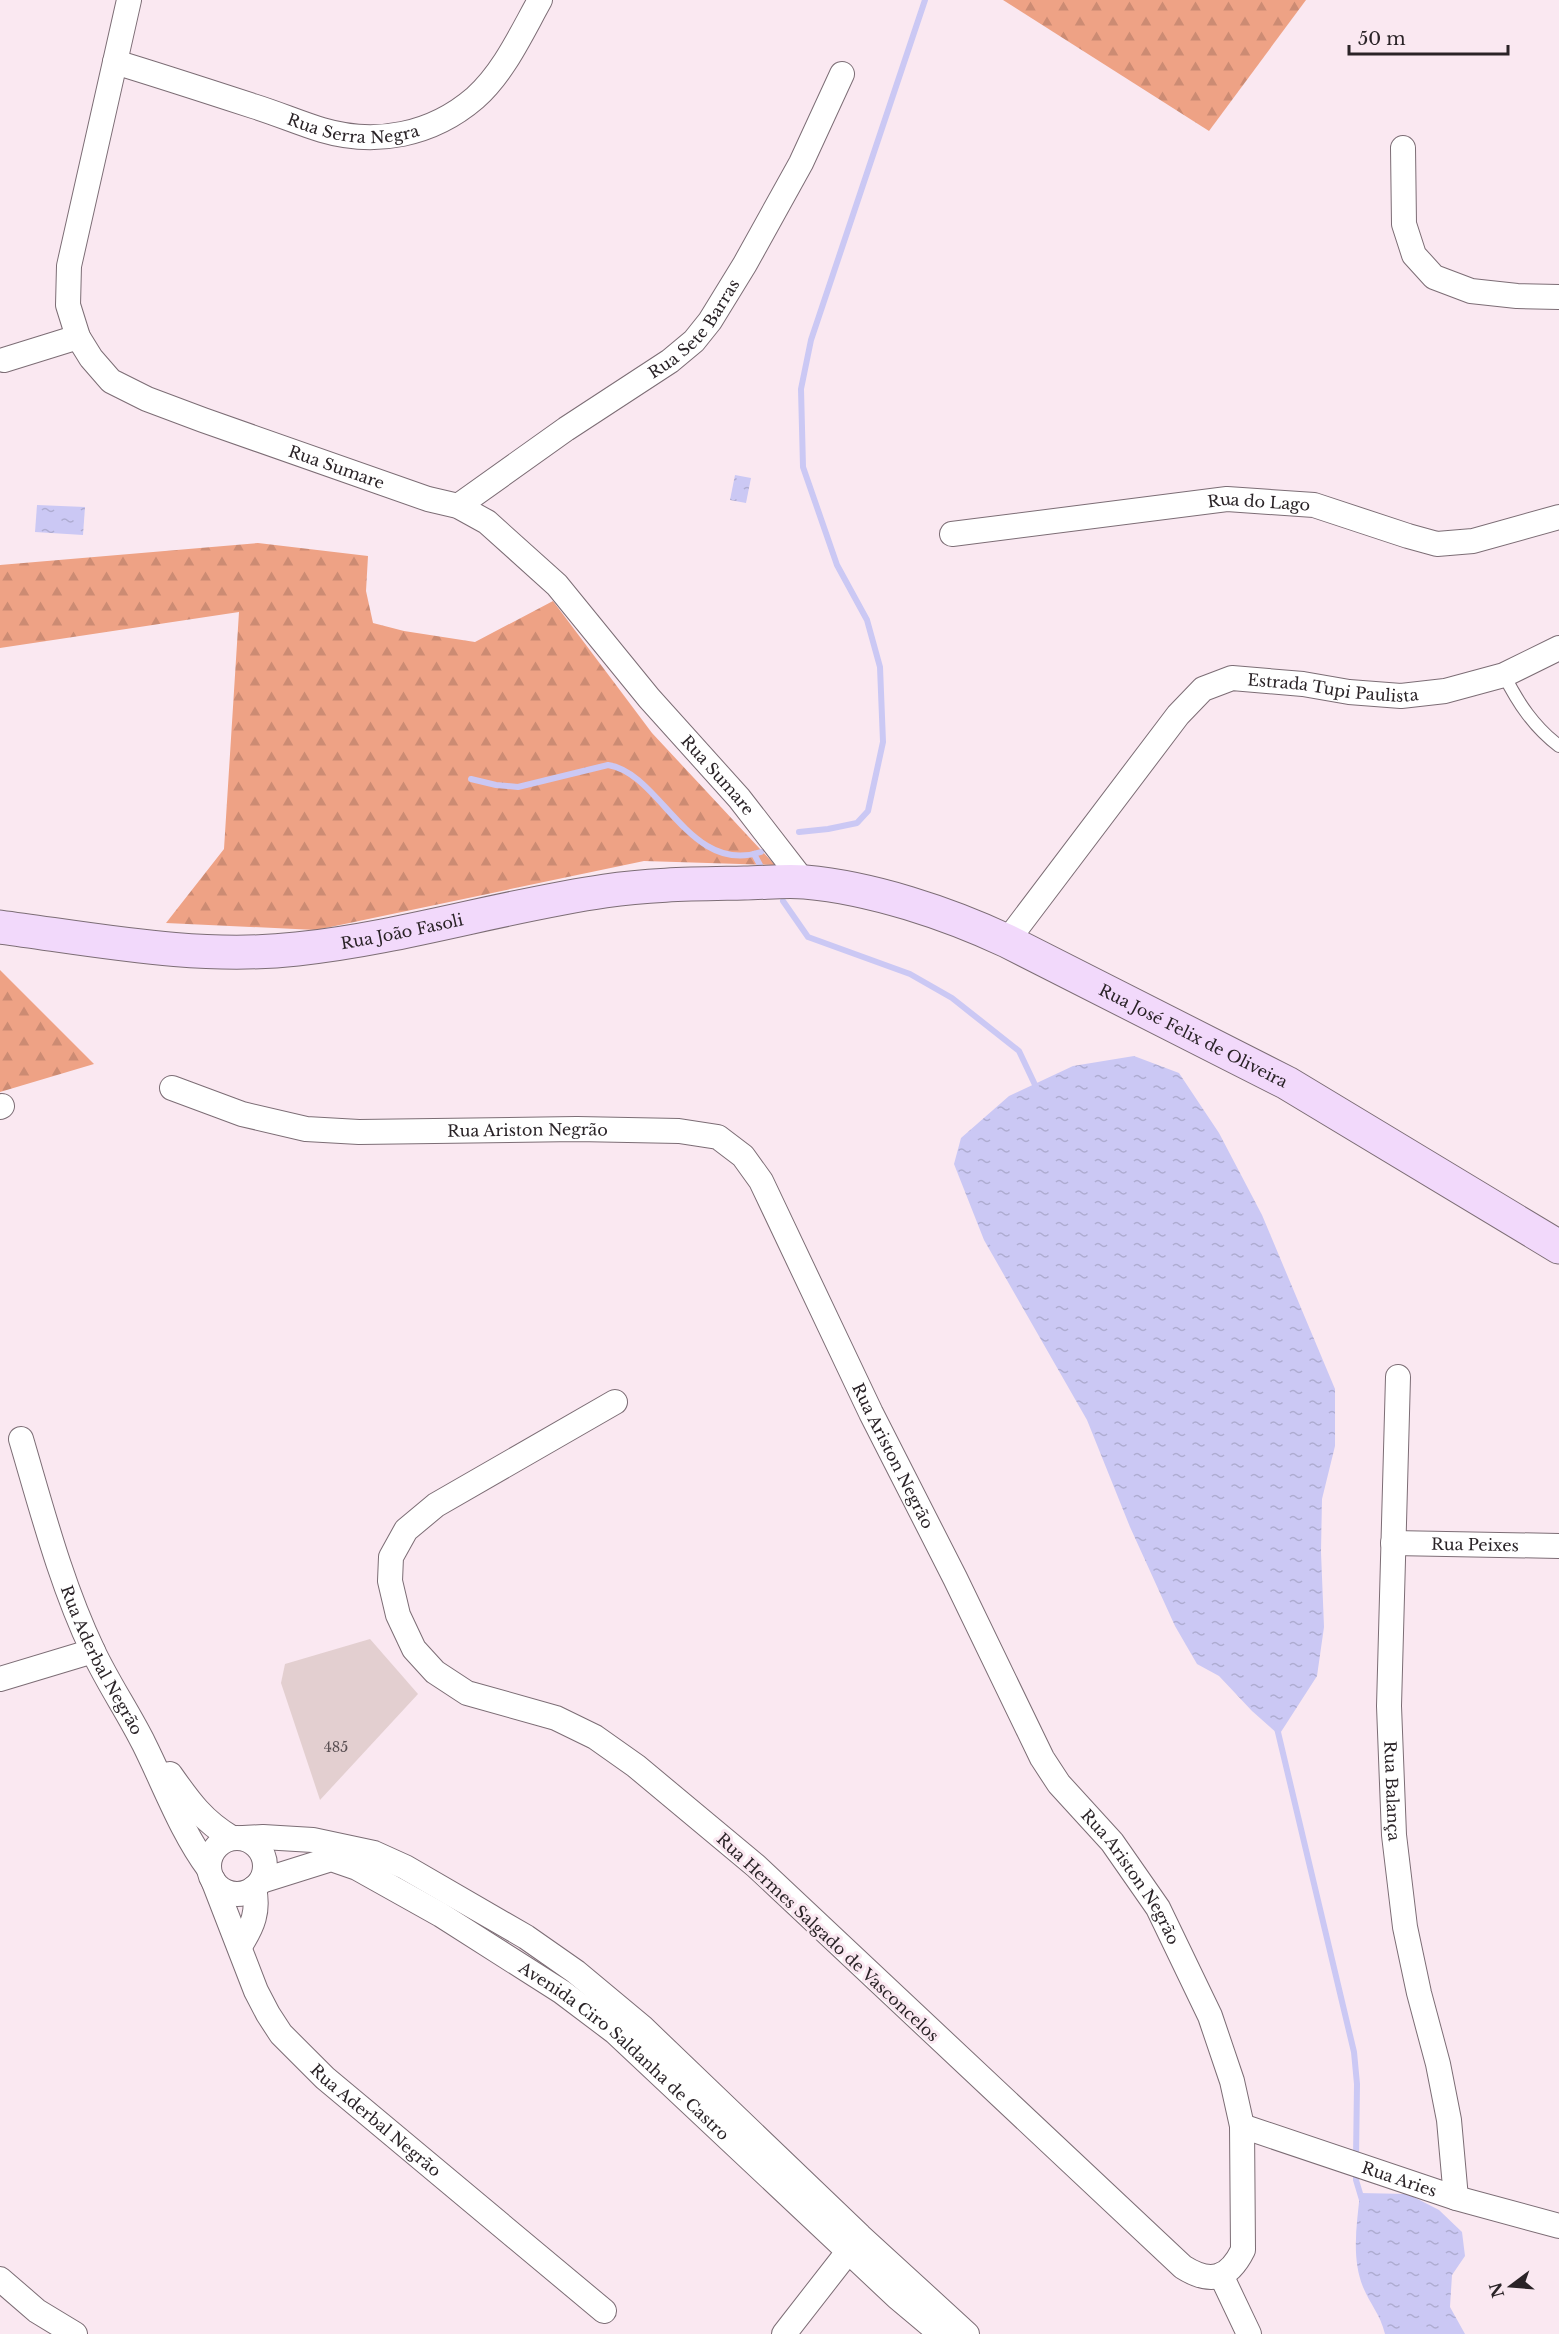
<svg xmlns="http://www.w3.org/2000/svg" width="1559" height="2334" font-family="'Libre Baskerville',serif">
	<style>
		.forest { fill: url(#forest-firs) }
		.water { fill: url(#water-ripples) }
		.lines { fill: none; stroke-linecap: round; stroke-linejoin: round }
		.stream { stroke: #cbc8f4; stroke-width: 6 }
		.building { fill: #e3cfd0 }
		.lane-casing { stroke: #7c6d75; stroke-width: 14 }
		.street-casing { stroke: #7c6d75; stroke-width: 26 }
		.secondary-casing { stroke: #7c6d75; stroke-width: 35 }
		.lane { stroke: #fff; stroke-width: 12 }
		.street { stroke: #fff; stroke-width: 24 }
		.secondary { stroke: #f2d9fb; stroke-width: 33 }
		.labels { text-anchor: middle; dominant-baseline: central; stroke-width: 6; stroke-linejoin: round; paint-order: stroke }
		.number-label { font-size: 14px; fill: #584e51 }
		.street-label { font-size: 16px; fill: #2a2327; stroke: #fae8f1 }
	</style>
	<defs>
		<pattern id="forest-firs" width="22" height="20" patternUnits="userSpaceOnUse" patternTransform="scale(1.5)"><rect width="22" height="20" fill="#eea285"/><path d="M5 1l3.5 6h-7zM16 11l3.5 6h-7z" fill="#cc8b73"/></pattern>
		<pattern id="water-ripples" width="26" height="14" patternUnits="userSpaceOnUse" patternTransform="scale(1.5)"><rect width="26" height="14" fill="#cbc8f4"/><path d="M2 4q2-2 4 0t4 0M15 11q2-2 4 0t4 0" fill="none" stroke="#aeacd1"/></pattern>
	</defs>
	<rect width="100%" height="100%" fill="#fae8f1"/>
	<g class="forest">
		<path d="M 1003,0 L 1306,0 L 1209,131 Z"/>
		<path d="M 258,543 L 368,556 L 366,591 L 373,623 L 404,631 L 475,642 L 553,601 L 652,733 L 775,865 L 644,861 L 316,930 L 166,923 L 224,849 L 239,612 L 0,648 L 0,565 Z"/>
		<path d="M 0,970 L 94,1064 L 0,1092 Z"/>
	</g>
	<g class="water">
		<path d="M 735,475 L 751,478 L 746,503 L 730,500 Z"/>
		<path d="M 37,505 L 85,507 L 83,535 L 35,532 Z"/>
		<path d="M 1134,1056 L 1179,1073 L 1219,1133 L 1262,1215 L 1335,1389 L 1335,1446 L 1322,1499 L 1321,1552 L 1324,1627 L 1317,1676 L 1279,1735 L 1252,1711 L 1219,1676 L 1197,1664 L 1175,1626 L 1130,1527 L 1087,1420 L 984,1240 L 954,1164 L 961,1138 L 1009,1096 L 1073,1066 Z"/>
		<path d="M 1360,2193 L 1408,2194 L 1439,2210 L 1462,2232 L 1465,2256 L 1452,2275 L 1450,2307 L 1465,2334 L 1385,2334 C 1380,2314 1370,2304 1363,2287 C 1351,2257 1357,2224 1360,2193 Z"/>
	</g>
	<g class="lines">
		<g class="stream">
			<path d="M 471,779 L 496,785 L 518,787 L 608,765 C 661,773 689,876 761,852"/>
			<path d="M 799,832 L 828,829 L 857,823 L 868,811 L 883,742 L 880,667 L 867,620 L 837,565 L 803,467 L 801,389 L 811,340 L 925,0"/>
			<path d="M 754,854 L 760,865"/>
			<path d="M 783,901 L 808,937 L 910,974 L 952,998 L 1019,1051 L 1037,1089"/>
			<path d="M 1277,1728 L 1354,2052 L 1357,2084 L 1356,2159"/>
			<path d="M 1356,2169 L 1356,2180 L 1362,2200"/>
		</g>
	</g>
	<path class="building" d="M 370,1639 L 418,1694 L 320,1800 L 281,1683 L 285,1664 Z"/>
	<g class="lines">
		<defs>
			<path id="lane" d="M 1504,675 C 1518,703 1534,727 1559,746"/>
			<g id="street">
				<path id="s1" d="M 129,0 L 69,266 L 68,305 L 78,337 L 91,358 L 111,381 L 147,399 L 203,420 L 428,499 L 458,506 L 487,522 L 557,585 L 649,698 L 739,798 L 804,882"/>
				<path id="s2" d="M 115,62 C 161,76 207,91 253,106 C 276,113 299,123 322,130 C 376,146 432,135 475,98 C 504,72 521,34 540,0"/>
				<path d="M 1403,148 L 1404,224 L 1414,255 L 1434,277 L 1471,291 L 1517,296 L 1559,297"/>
				<path d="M 4,360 L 78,337"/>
				<path id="s3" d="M 458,506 L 566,429 L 670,361 L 694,341 L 710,321 L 745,264 L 801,163 L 842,74"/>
				<path id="s4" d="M 952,534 L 1227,499 L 1314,505 L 1408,536 L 1437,544 L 1473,541 L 1559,517"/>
				<path id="s5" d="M 1007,941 L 1178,715 L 1203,689 L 1232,678 L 1303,684 L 1349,692 L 1401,696 L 1445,691 L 1504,675 L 1559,648"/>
				<path id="s6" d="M 172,1088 L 242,1114 L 306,1129 L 359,1132 L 577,1129 L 679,1131 L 718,1137 L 743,1156 L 761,1181 L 871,1413 L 955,1578 L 1042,1758 L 1059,1784 L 1112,1842 L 1158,1908 L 1210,2016 L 1232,2081 L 1242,2126 L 1243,2250 C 1228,2280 1210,2284 1183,2267 L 756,1866 L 636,1766 L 595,1737 L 556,1718 L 467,1693 L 435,1672 L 414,1649 L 398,1615 L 390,1581 L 391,1557 L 406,1530 L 436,1505 L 615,1402"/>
				<path d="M 0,1107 L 2,1106"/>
				<path id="s7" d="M 1398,1377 L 1389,1706 L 1394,1835 L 1405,1927 L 1419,1993 L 1438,2064 L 1449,2120 L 1456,2198"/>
				<path id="s8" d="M 21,1439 C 42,1510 61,1584 93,1651 C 108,1683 128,1712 144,1744 C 165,1786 181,1831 209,1869"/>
				<path id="s9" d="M 1393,1543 L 1559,1546"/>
				<path d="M 0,1679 L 93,1651"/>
				<path d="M 170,1774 C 189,1801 203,1821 232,1838"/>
				<path d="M 243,1838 L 263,1837 L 313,1840 L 374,1853 L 405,1867 L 526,1937 L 576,1972 L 642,2027 L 860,2236 L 967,2334"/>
				<circle cx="237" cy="1866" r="28"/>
				<path id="s10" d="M 213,1880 L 256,1991 L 268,2014 L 281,2034 L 325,2078 L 604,2311"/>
				<path id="s11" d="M 261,1881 L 331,1859 L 357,1868 L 441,1915 L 562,1992 L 615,2032 L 897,2297 L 941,2334"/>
				<path d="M 240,1946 C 253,1926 259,1911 254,1888"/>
				<path id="s12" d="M 1242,2126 L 1456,2198 L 1559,2226"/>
				<path d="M 1221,2275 L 1249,2334"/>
				<path d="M 0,2279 L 37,2311 L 75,2334"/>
				<path d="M 784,2334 L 858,2239"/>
			</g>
			<g id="secondary">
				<path id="s13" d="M 0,927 C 98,940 198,960 297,949 C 401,938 502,906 605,891 C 651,884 697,884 744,883 C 764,883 785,880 805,882 C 872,888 947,913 1007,941 L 1287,1083 L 1559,1247"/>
			</g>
		</defs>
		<use href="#lane" class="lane-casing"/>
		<use href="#street" class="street-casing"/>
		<use href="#secondary" class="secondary-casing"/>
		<use href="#lane" class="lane"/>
		<use href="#street" class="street"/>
		<use href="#secondary" class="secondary"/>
	</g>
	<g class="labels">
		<g class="number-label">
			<text x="336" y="1747">485</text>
		</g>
		<g class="street-label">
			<text stroke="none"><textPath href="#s2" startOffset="249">Rua Serra Negra</textPath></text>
			<text stroke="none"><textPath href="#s3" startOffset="297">Rua Sete Barras</textPath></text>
			<text stroke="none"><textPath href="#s1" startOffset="642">Rua Sumare</textPath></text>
			<text stroke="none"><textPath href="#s4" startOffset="309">Rua do Lago</textPath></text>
			<text stroke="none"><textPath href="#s5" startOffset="452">Estrada Tupi Paulista</textPath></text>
			<text stroke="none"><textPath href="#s1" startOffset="1146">Rua Sumare</textPath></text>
			<text stroke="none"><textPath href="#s13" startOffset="405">Rua João Fasoli</textPath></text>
			<text stroke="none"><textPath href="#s13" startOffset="1233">Rua José Felix de Oliveira</textPath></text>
			<text stroke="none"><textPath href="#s6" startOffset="362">Rua Ariston Negrão</textPath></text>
			<text stroke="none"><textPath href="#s6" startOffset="920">Rua Ariston Negrão</textPath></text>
			<text stroke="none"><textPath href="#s9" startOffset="82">Rua Peixes</textPath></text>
			<text stroke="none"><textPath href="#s8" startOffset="236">Rua Aderbal Negrão</textPath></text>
			<text stroke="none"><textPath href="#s7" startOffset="414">Rua Balança</textPath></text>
			<text stroke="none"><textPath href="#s6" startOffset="1406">Rua Ariston Negrão</textPath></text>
			<text transform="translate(828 1937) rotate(43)">Rua Hermes Salgado de Vasconcelos</text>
			<text stroke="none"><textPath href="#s11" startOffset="426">Avenida Ciro Saldanha de Castro</textPath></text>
			<text stroke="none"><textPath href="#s10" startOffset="297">Rua Aderbal Negrão</textPath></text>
			<text stroke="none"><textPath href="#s12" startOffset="166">Rua Aries</textPath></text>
		</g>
	</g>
	<g transform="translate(1511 2286) rotate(254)" stroke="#fae8f1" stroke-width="4.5" paint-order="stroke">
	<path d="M0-4.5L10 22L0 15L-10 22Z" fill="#2a2327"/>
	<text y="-9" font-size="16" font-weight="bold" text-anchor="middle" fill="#2a2327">N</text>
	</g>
	<path d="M1349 45v9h159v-9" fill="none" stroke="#2a2327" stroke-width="3"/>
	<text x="1358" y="45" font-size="18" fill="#2a2327" stroke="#fae8f1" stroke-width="4.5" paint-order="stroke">50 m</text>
</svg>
